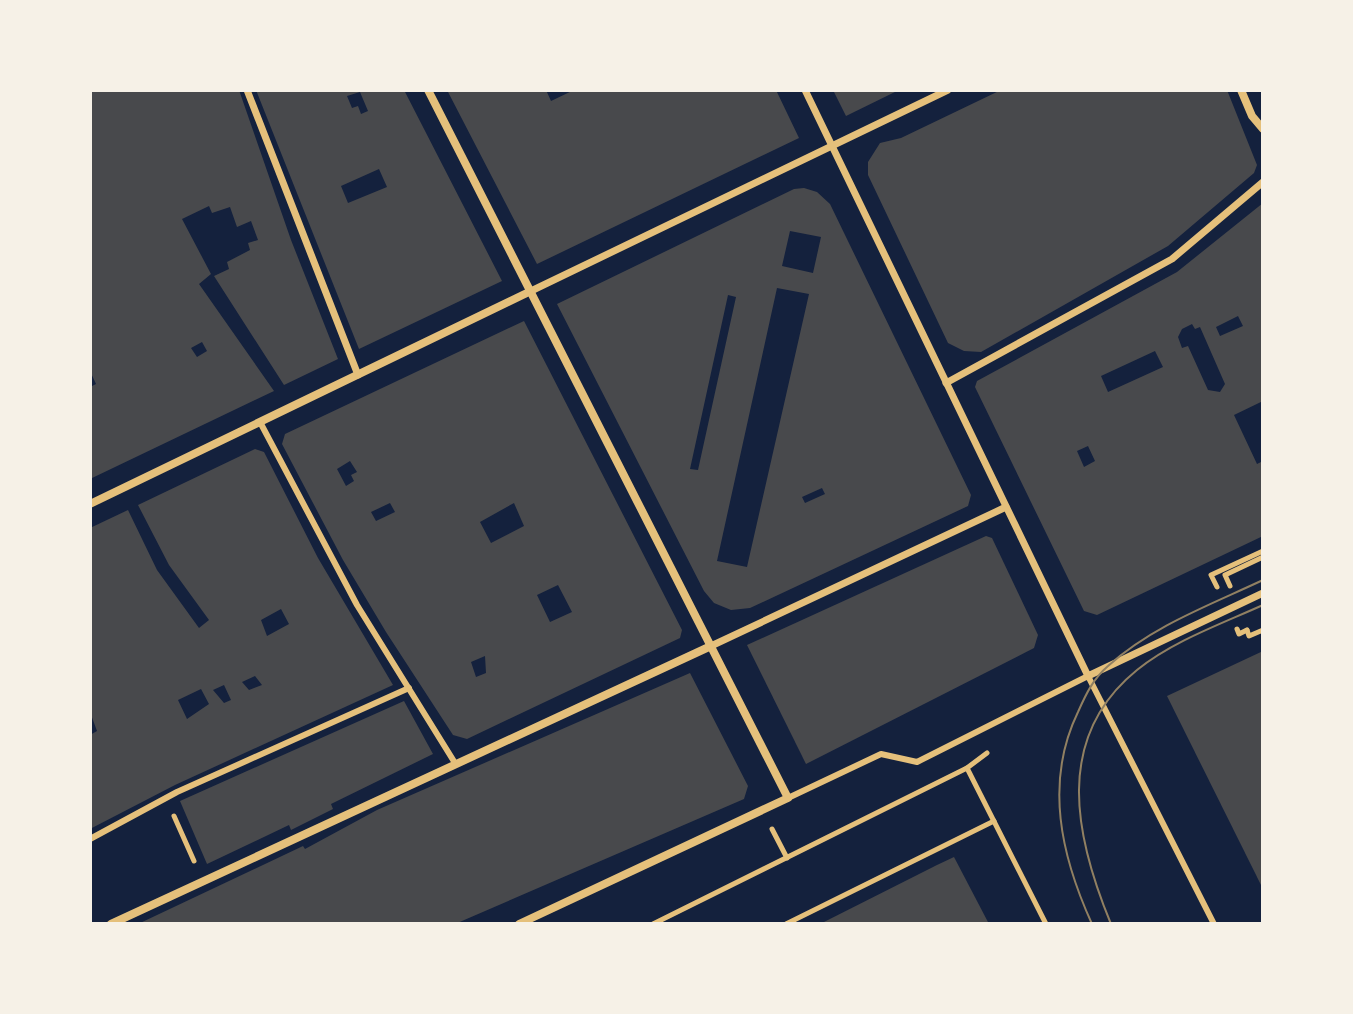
<svg xmlns="http://www.w3.org/2000/svg" width="1353" height="1014" font-family="'Public Sans',sans-serif">
	<style>
		.building { fill: #48494c; fill-rule: evenodd }
		.lines { fill: none; stroke-linecap: round; stroke-linejoin: round }
		.path { stroke: #e5c07b; stroke-width: 5 }
		.service { stroke: #e5c07b; stroke-width: 6 }
		.pedestrian { stroke: #e5c07b; stroke-width: 7 }
		.minor { stroke: #e5c07b; stroke-width: 8 }
		.tram { stroke: #918062; stroke-width: 2 }
	</style>
	<rect width="100%" height="100%" fill="#14213d"/>
	<g class="building">
		<path d="M 90,90 L 239,90 L 291,240 L 338,359 L 284,385 L 214,276 L 229,269 L 227,262 L 250,250 L 248,243 L 258,240 L 251,221 L 237,227 L 230,207 L 212,213 L 209,206 L 182,219 L 211,274 L 199,284 L 274,391 L 90,479 L 90,387 L 96,384 L 90,371 ZM 202,342 L 207,351 L 197,357 L 191,348 Z"/>
		<path d="M 256,90 L 404,90 L 502,281 L 359,349 ZM 360,92 L 368,111 L 361,114 L 358,106 L 352,108 L 347,96 ZM 379,169 L 387,187 L 348,203 L 341,186 Z"/>
		<path d="M 447,90 L 546,90 L 551,101 L 574,90 L 776,90 L 799,138 L 537,264 Z"/>
		<path d="M 833,90 L 899,90 L 846,116 Z"/>
		<path d="M 1001,90 L 1227,90 L 1257,165 L 1254,173 L 1168,246 L 981,352 L 964,351 L 948,343 L 868,175 L 868,162 L 880,143 L 901,138 Z"/>
		<path d="M 804,188 L 817,192 L 830,204 L 971,495 L 968,506 L 750,608 L 731,610 L 714,603 L 704,591 L 557,304 L 794,189 ZM 790,231 L 821,237 L 813,273 L 782,266 ZM 777,288 L 809,294 L 747,567 L 717,561 ZM 728,295 L 736,297 L 698,470 L 690,469 ZM 822,488 L 825,494 L 805,503 L 802,497 Z"/>
		<path d="M 1263,203 L 1263,401 L 1234,415 L 1257,464 L 1263,461 L 1263,536 L 1097,615 L 1084,611 L 975,387 L 977,381 L 1177,272 ZM 1238,316 L 1243,326 L 1220,336 L 1216,327 ZM 1192,324 L 1195,329 L 1200,327 L 1225,384 L 1220,392 L 1208,390 L 1188,346 L 1182,348 L 1178,337 L 1182,329 ZM 1155,351 L 1163,367 L 1108,392 L 1101,376 ZM 1088,446 L 1095,461 L 1084,467 L 1077,451 Z"/>
		<path d="M 524,321 L 682,630 L 680,638 L 467,739 L 453,735 L 386,632 L 343,560 L 282,444 L 285,434 ZM 350,461 L 357,472 L 351,475 L 354,481 L 346,486 L 337,469 ZM 390,503 L 395,512 L 376,521 L 371,512 ZM 514,503 L 524,526 L 491,543 L 480,522 ZM 558,585 L 572,612 L 550,622 L 537,595 ZM 485,656 L 486,673 L 476,677 L 471,662 Z"/>
		<path d="M 255,449 L 264,452 L 318,558 L 393,685 L 175,785 L 90,829 L 90,735 L 97,731 L 90,712 L 90,528 L 128,510 L 157,570 L 199,628 L 209,620 L 169,565 L 138,505 ZM 281,609 L 289,624 L 267,636 L 261,620 ZM 255,676 L 262,685 L 249,690 L 242,682 ZM 224,685 L 231,700 L 224,703 L 213,690 ZM 201,689 L 209,704 L 187,719 L 178,700 Z"/>
		<path d="M 986,536 L 992,538 L 1038,635 L 1034,648 L 806,764 L 747,645 Z"/>
		<path d="M 1263,651 L 1263,889 L 1167,696 Z"/>
		<path d="M 690,673 L 748,786 L 744,799 L 455,924 L 138,924 L 303,846 L 305,849 L 377,810 Z"/>
		<path d="M 404,701 L 433,754 L 331,804 L 333,809 L 291,830 L 289,825 L 207,864 L 180,801 Z"/>
		<path d="M 954,857 L 989,924 L 820,924 L 937,865 Z"/>
	</g>
	<g class="lines">
		<g class="path">
			<path d="M 1230,586 L 1225,575 L 1263,557"/>
			<path d="M 1217,587 L 1211,575 L 1263,551"/>
			<path d="M 1237,629 L 1239,634 L 1247,630"/>
			<path d="M 1247,630 L 1249,636 L 1263,630"/>
			<path d="M 967,768 L 1046,924"/>
			<path d="M 174,816 L 194,861"/>
			<path d="M 772,829 L 787,858"/>
			<path d="M 653,924 L 967,768 L 987,753"/>
			<path d="M 786,924 L 994,821"/>
		</g>
		<g class="service">
			<path d="M 260,422 L 357,605 L 455,763"/>
			<path d="M 788,798 L 881,754 L 917,762 L 1088,676 L 1214,924"/>
			<path d="M 90,839 L 177,792 L 409,688"/>
		</g>
		<g class="pedestrian">
			<path d="M 247,90 L 358,375"/>
			<path d="M 805,90 L 1088,676 L 1263,593"/>
			<path d="M 531,291 L 948,90"/>
			<path d="M 946,383 L 1172,259 L 1263,182"/>
			<path d="M 711,646 L 1006,507"/>
		</g>
		<g class="minor">
			<path d="M 428,90 L 788,798 L 519,924"/>
			<path d="M 1241,90 L 1252,116 L 1263,129"/>
			<path d="M 90,504 L 531,291"/>
			<path d="M 111,924 L 711,646"/>
		</g>
		<g class="tram">
			<path d="M 1092,924 C 1061,856 1044,782 1078,712 C 1086,694 1093,679 1108,666 C 1152,626 1210,605 1263,580"/>
			<path d="M 1111,924 C 1075,837 1053,738 1137,670 C 1173,641 1221,624 1263,605"/>
		</g>
	</g>
	<rect width="1353" height="1014" fill="none" stroke="#f6f1e7" stroke-width="184"/>
</svg>
